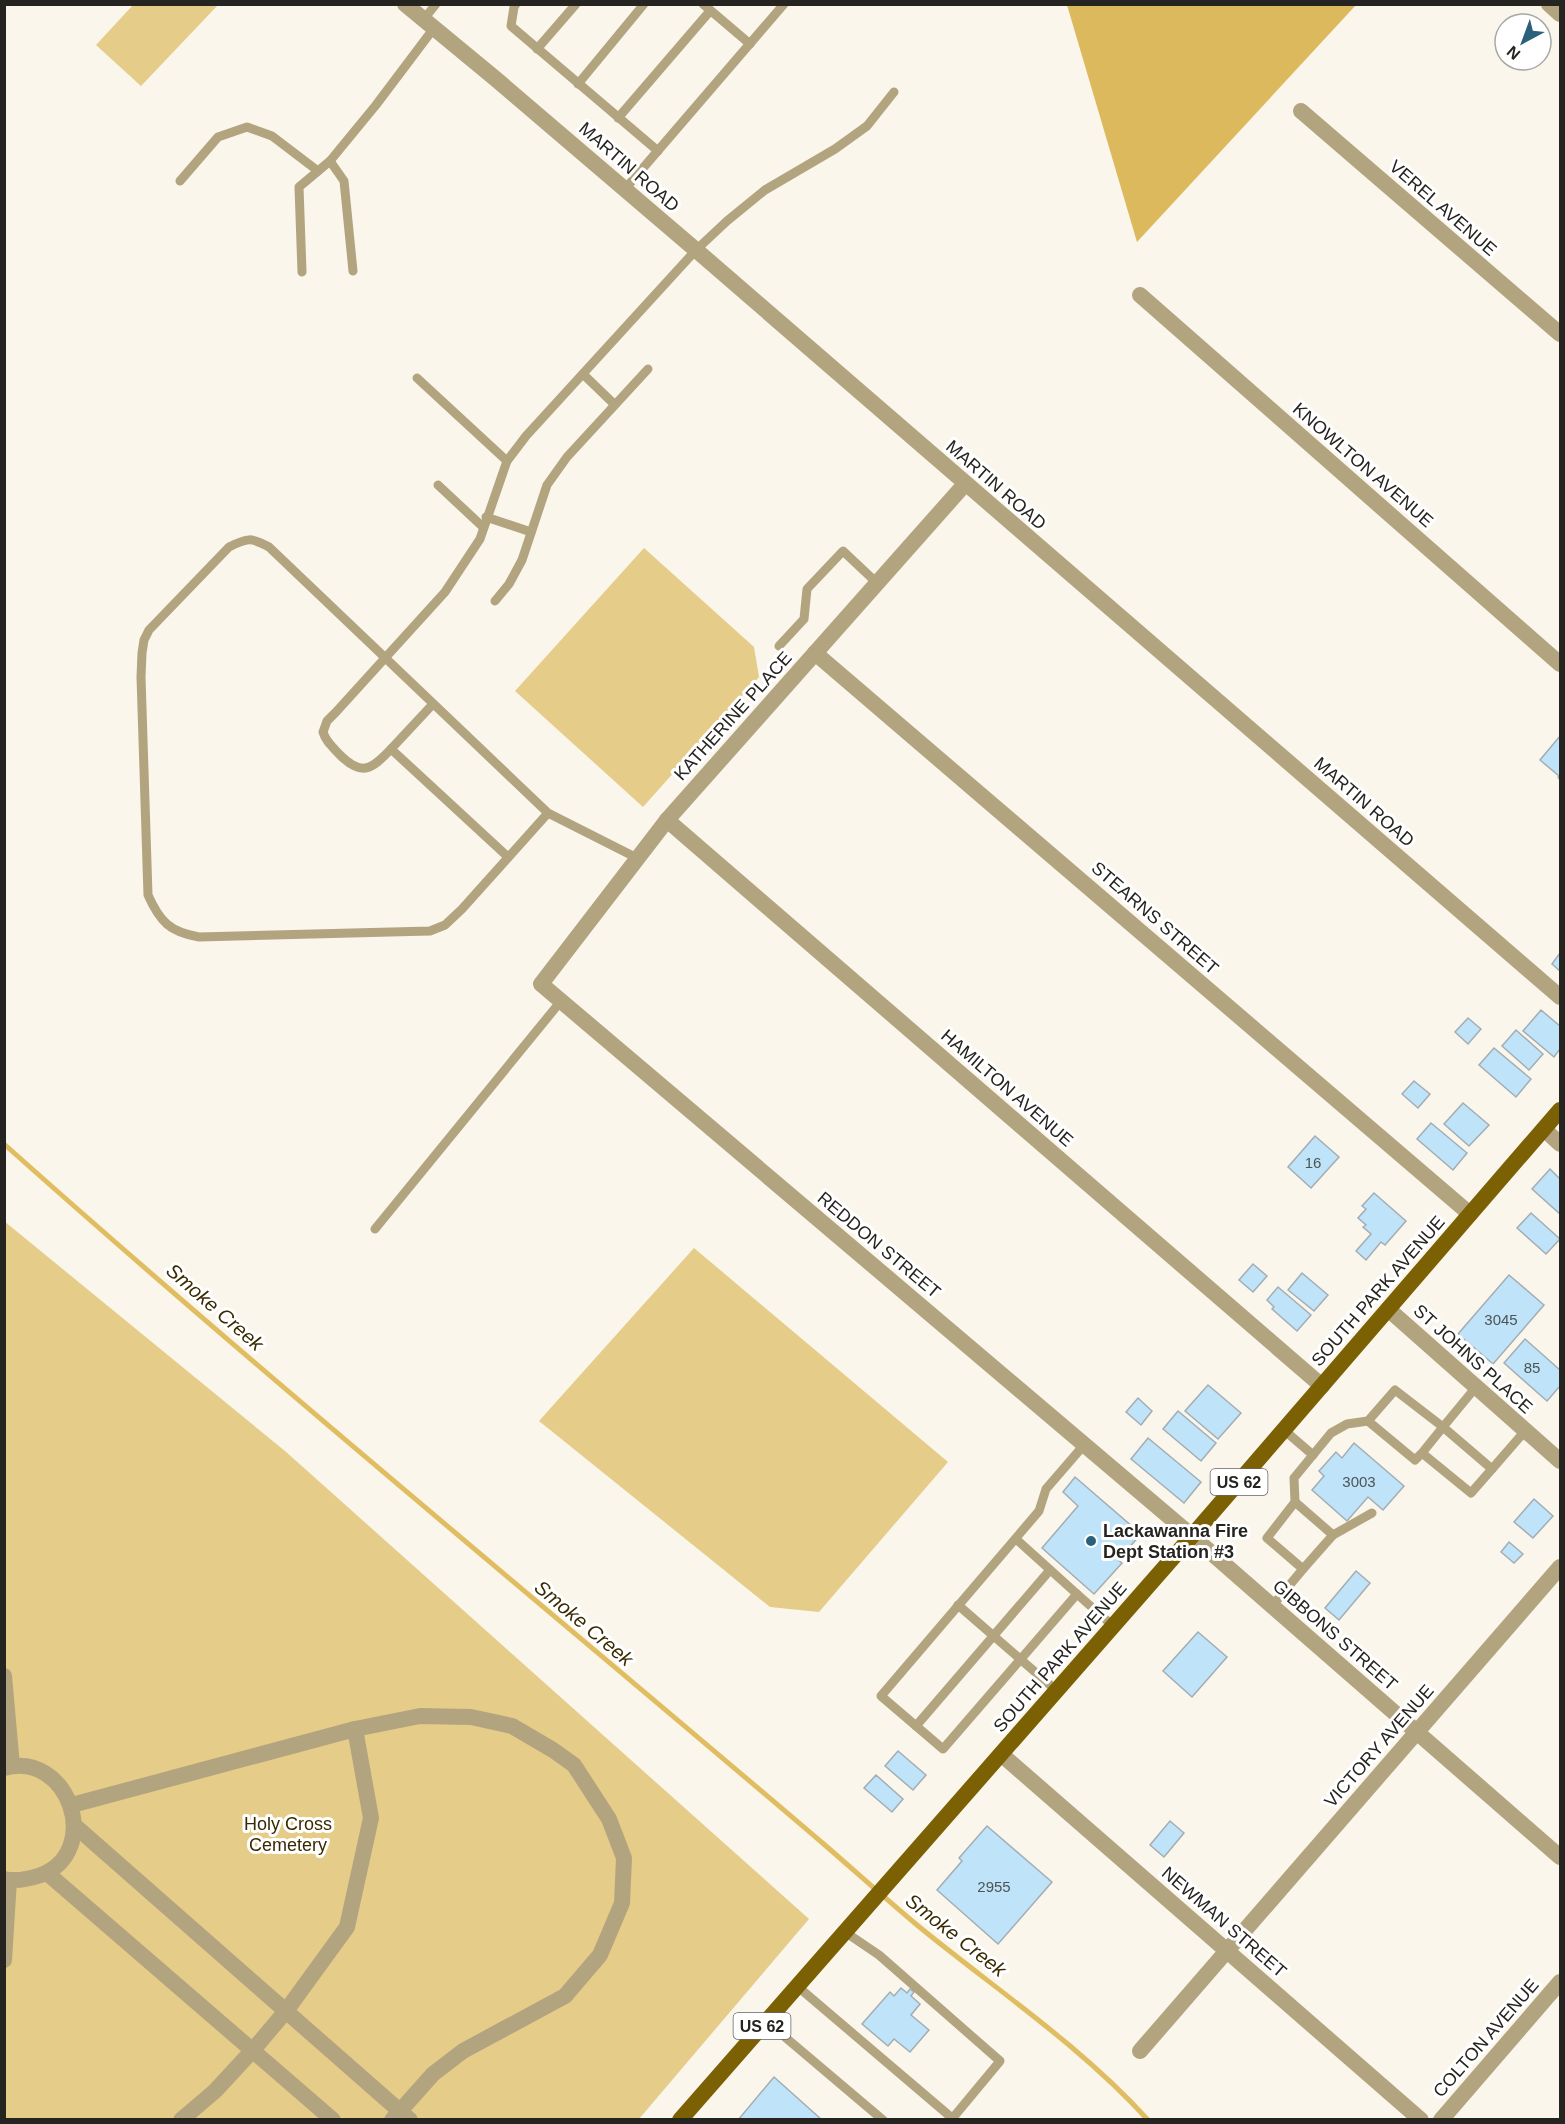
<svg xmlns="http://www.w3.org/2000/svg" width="1565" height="2124" font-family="Arial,sans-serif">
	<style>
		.green { fill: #e6cc89 }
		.forest { fill: #ddb95d }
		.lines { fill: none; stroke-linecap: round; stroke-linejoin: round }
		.stream { stroke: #e1bd61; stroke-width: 5 }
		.building { fill: #bfe3f8; stroke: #a3adb3; stroke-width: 1.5 }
		.service { stroke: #b3a480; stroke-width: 9 }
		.minor { stroke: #b3a480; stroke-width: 16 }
		.primary { stroke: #7b6004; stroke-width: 16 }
		.poi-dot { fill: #2a607b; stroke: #fff; stroke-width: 2 }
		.labels { text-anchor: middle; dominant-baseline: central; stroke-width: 6; stroke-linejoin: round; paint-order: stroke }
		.number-label { font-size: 15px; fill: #4c5456 }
		.shield { fill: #fff; stroke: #666663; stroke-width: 1.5 }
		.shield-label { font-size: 16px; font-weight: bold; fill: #252420 }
		.street-label { font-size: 18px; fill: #252420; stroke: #fff }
		.poi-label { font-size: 18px; font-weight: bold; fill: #252420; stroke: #fff; text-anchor: start }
		.park-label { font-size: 18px; fill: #382a00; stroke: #fff }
		.water-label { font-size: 20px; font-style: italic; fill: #392b01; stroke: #fff }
	</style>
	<rect width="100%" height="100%" fill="#faf6ec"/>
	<g class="green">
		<path d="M 133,5 L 133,4 L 218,5 L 141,86 L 96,45 Z"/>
		<path d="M 644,548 L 754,647 L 759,677 L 643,807 L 515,691 Z"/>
		<path d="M 4,1221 L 285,1451 L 809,1919 L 639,2119 L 5,2119 Z"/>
		<path d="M 694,1248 L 948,1462 L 819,1612 L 770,1607 L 539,1421 Z"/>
	</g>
	<path class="forest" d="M 1067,5 L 1067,4 L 1356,5 L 1137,242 Z"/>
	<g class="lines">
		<path class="stream" d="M 4,1144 C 273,1384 552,1612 826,1846 C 856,1872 886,1899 917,1925 C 995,1989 1080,2045 1148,2120"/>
	</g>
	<g class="building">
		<path d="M 1560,736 L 1560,780 L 1558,777 L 1559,776 L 1540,760 Z"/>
		<path d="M 1560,953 L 1560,971 L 1552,964 Z"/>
		<path d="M 1541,1010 L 1560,1026 L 1560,1049 L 1554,1057 L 1523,1031 Z"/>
		<path d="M 1468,1018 L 1481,1029 L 1468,1044 L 1455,1032 Z"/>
		<path d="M 1516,1030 L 1543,1054 L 1529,1070 L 1502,1046 Z"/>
		<path d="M 1494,1048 L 1531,1079 L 1516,1097 L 1479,1065 Z"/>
		<path d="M 1414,1081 L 1430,1094 L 1418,1108 L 1402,1094 Z"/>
		<path d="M 1463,1103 L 1489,1125 L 1469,1146 L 1444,1124 Z"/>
		<path d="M 1431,1123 L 1467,1153 L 1453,1170 L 1417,1139 Z"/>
		<path d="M 1315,1136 L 1339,1157 L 1311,1188 L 1288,1167 Z"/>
		<path d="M 1550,1169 L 1560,1179 L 1560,1214 L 1532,1189 Z"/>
		<path d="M 1374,1193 L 1406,1221 L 1385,1245 L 1381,1242 L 1366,1260 L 1356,1251 L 1371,1234 L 1363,1227 L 1366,1225 L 1358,1218 L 1366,1209 L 1362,1206 Z"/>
		<path d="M 1531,1213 L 1560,1239 L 1546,1254 L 1517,1228 Z"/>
		<path d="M 1253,1264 L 1267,1276 L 1253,1292 L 1239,1280 Z"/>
		<path d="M 1302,1273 L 1328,1295 L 1314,1311 L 1288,1290 Z"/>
		<path d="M 1509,1275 L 1544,1305 L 1493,1364 L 1458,1334 Z"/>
		<path d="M 1278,1287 L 1311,1315 L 1297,1331 L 1272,1309 L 1274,1307 L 1267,1300 Z"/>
		<path d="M 1525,1339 L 1560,1370 L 1560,1386 L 1547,1401 L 1504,1363 Z"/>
		<path d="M 1208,1385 L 1241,1413 L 1218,1439 L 1185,1411 Z"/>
		<path d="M 1138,1398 L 1152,1411 L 1141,1425 L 1126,1412 Z"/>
		<path d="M 1178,1411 L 1216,1443 L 1201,1461 L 1163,1429 Z"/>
		<path d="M 1148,1438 L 1201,1482 L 1184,1503 L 1131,1459 Z"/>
		<path d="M 1354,1443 L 1404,1486 L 1383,1510 L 1368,1497 L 1347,1521 L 1312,1490 L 1324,1476 L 1319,1471 L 1336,1452 L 1342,1458 Z"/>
		<path d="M 1075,1477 L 1141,1534 L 1118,1560 L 1122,1563 L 1094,1594 L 1042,1548 L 1078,1506 L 1063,1492 Z"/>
		<path d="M 1534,1499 L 1553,1516 L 1533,1538 L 1514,1522 Z"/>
		<path d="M 1509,1542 L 1523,1554 L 1514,1563 L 1501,1552 Z"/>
		<path d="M 1356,1571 L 1370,1583 L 1339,1620 L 1325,1608 Z"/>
		<path d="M 1198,1632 L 1227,1657 L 1192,1697 L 1163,1671 Z"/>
		<path d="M 898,1751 L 926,1775 L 913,1790 L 885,1766 Z"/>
		<path d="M 876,1775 L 903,1799 L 892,1812 L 864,1788 Z"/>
		<path d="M 1170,1821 L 1184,1833 L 1164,1857 L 1150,1845 Z"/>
		<path d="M 987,1826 L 1052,1882 L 998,1944 L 937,1890 L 962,1861 L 959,1858 Z"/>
		<path d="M 901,1988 L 907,1993 L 910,1989 L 914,1992 L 911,1996 L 920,2004 L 911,2015 L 929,2030 L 910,2052 L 894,2039 L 888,2046 L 862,2024 L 890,1992 L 894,1996 Z"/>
		<path d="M 774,2077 L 822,2120 L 738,2120 Z"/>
	</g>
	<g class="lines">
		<g class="service">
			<path d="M 516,4 L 514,7 L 511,26 L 658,151"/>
			<path d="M 703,4 L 750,44"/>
			<path d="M 424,19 L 436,4"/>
			<path d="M 537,49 L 576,4"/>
			<path d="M 578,84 L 644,4"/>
			<path d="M 618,118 L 710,11"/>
			<path d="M 330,161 L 344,181 L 353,271"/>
			<path d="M 180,181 L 218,137 L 247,127 L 272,136 L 318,171"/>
			<path d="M 625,189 L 784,4"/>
			<path d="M 302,272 L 299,187 L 330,161 L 376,105 L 434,28"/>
			<path d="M 583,374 L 614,404"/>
			<path d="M 417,378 L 507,461"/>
			<path d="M 438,485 L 483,527"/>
			<path d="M 486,517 L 531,532"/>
			<path d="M 495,601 L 509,584 L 522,560 L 547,485 L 567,457 L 648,369"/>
			<path d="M 779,646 L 804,619 L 807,589 L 843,551 L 877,583"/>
			<path d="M 433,704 L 391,749 L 508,857"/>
			<path d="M 391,749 C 372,769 362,777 340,755 C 333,747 326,742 323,732 L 327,721 L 336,712 L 445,592 L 480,539 L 507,461 L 526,436 L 696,250 L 727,221 L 765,190 L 835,149 L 867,126 L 894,92"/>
			<path d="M 548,813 L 462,909 L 445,925 L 430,931 L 199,937 C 170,932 160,922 148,895 L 141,677 L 142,653 L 144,640 L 149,630 L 229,547 C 247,538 251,537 269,547 L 548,813 L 637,858"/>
			<path d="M 375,1229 L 561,1001"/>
			<path d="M 1368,1421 L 1347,1424 L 1331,1433 L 1294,1478 L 1295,1502 L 1267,1538 L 1303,1569 L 1333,1535 L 1372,1513"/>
			<path d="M 1284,1430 L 1313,1455"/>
			<path d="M 1422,1453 L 1443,1427 L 1395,1390 L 1368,1421 L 1415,1460 L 1422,1453 L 1471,1493 L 1492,1469 L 1443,1427 L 1476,1387"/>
			<path d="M 1492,1469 L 1525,1431"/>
			<path d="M 1295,1502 L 1333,1535"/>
			<path d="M 1016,1539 L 1077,1594 L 943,1749 L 881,1696 L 1039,1511 L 1046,1489 L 1084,1445"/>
			<path d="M 1077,1594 L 1113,1626"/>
			<path d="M 958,1605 L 1057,1691"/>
			<path d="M 1272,1606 L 1303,1569"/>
			<path d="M 916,1726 L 1050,1570"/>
			<path d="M 845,1932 L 879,1955 L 1000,2061 L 951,2120"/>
			<path d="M 797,1986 L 952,2118"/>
			<path d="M 766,2021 L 883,2120"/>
		</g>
		<g class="minor">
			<path d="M 405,4 L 497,80 L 696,250 L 1560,997"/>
			<path d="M 1549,4 L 1560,14"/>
			<path d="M 1301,111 L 1560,334"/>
			<path d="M 1140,295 L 1560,664"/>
			<path d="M 965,484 L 667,820 L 541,984 L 1192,1536 L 1560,1857"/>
			<path d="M 815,653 L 1470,1214"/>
			<path d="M 667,820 L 1322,1386"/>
			<path d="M 1544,1129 L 1560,1144"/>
			<path d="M 1388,1309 L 1560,1461"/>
			<path d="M 4,1676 L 12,1766"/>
			<path d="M 355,1729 L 420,1716 L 471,1717 L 512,1726 L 553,1750 L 574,1765 L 609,1819 L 624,1858 L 622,1903 L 600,1955 L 565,1996 L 463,2051 L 433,2074 L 392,2120"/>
			<path d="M 1001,1754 L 1421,2120"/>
			<path d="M 4,1768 C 69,1750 103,1851 41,1875 C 29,1879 17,1882 4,1879"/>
			<path d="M 72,1805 L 355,1729 L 371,1818 L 347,1927 L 286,2011 L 253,2050 L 215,2091 L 181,2120"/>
			<path d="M 74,1825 L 410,2120"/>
			<path d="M 47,1873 L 333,2120"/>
			<path d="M 4,1960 L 9,1880"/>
			<path d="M 1140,2051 L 1560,1567"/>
			<path d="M 1441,2120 L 1560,1982"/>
		</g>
		<path class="primary" d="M 680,2120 L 1192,1536 L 1560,1110"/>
	</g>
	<circle class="poi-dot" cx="1091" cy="1541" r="6"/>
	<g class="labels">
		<g class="number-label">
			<text x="1313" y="1162">16</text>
			<text x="1501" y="1319">3045</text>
			<text x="1532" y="1367">85</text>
			<text x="1359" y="1481">3003</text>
			<text x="994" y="1886">2955</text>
		</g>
		<g class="shield">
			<rect x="1210.5" y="1469" width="57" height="26" rx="4.5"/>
			<rect x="733.5" y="2013" width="57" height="26" rx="4.5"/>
		</g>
		<g class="shield-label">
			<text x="1239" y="1482">US 62</text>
			<text x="762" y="2026">US 62</text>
		</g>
		<g class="street-label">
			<text transform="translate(629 167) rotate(41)">MARTIN ROAD</text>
			<text transform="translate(1443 208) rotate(41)">VEREL AVENUE</text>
			<text transform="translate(1363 465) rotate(41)">KNOWLTON AVENUE</text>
			<text transform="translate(996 485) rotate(41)">MARTIN ROAD</text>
			<text transform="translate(733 716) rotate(-48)">KATHERINE PLACE</text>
			<text transform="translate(1364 802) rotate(41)">MARTIN ROAD</text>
			<text transform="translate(1155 918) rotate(41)">STEARNS STREET</text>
			<text transform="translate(1007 1088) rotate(41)">HAMILTON AVENUE</text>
			<text transform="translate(879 1245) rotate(40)">REDDON STREET</text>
			<text transform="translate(1378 1291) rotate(-49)">SOUTH PARK AVENUE</text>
			<text transform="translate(1473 1359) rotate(42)">ST JOHNS PLACE</text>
			<text transform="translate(1335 1635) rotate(41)">GIBBONS STREET</text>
			<text transform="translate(1060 1657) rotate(-49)">SOUTH PARK AVENUE</text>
			<text transform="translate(1379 1746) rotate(-49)">VICTORY AVENUE</text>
			<text transform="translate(1224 1922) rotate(41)">NEWMAN STREET</text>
			<text transform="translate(1486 2038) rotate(-49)">COLTON AVENUE</text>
		</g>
		<g class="poi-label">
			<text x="1103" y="1531">Lackawanna Fire<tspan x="1103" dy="21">Dept Station #3</tspan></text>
		</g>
		<g class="park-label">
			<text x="288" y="1824">Holy Cross<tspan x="288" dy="21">Cemetery</tspan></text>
		</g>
		<g class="water-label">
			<text transform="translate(215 1307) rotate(41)">Smoke Creek</text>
			<text transform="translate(584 1623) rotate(40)">Smoke Creek</text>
			<text transform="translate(956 1935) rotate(38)">Smoke Creek</text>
		</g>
	</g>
	<rect width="1565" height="2124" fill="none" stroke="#252420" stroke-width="12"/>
	<g transform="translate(1523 42) rotate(221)"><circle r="28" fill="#ffffff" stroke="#a8a7a6" stroke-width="1.5"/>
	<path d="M0-4.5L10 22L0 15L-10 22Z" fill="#2a607b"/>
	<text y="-9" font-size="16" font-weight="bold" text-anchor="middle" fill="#252420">N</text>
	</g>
</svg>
